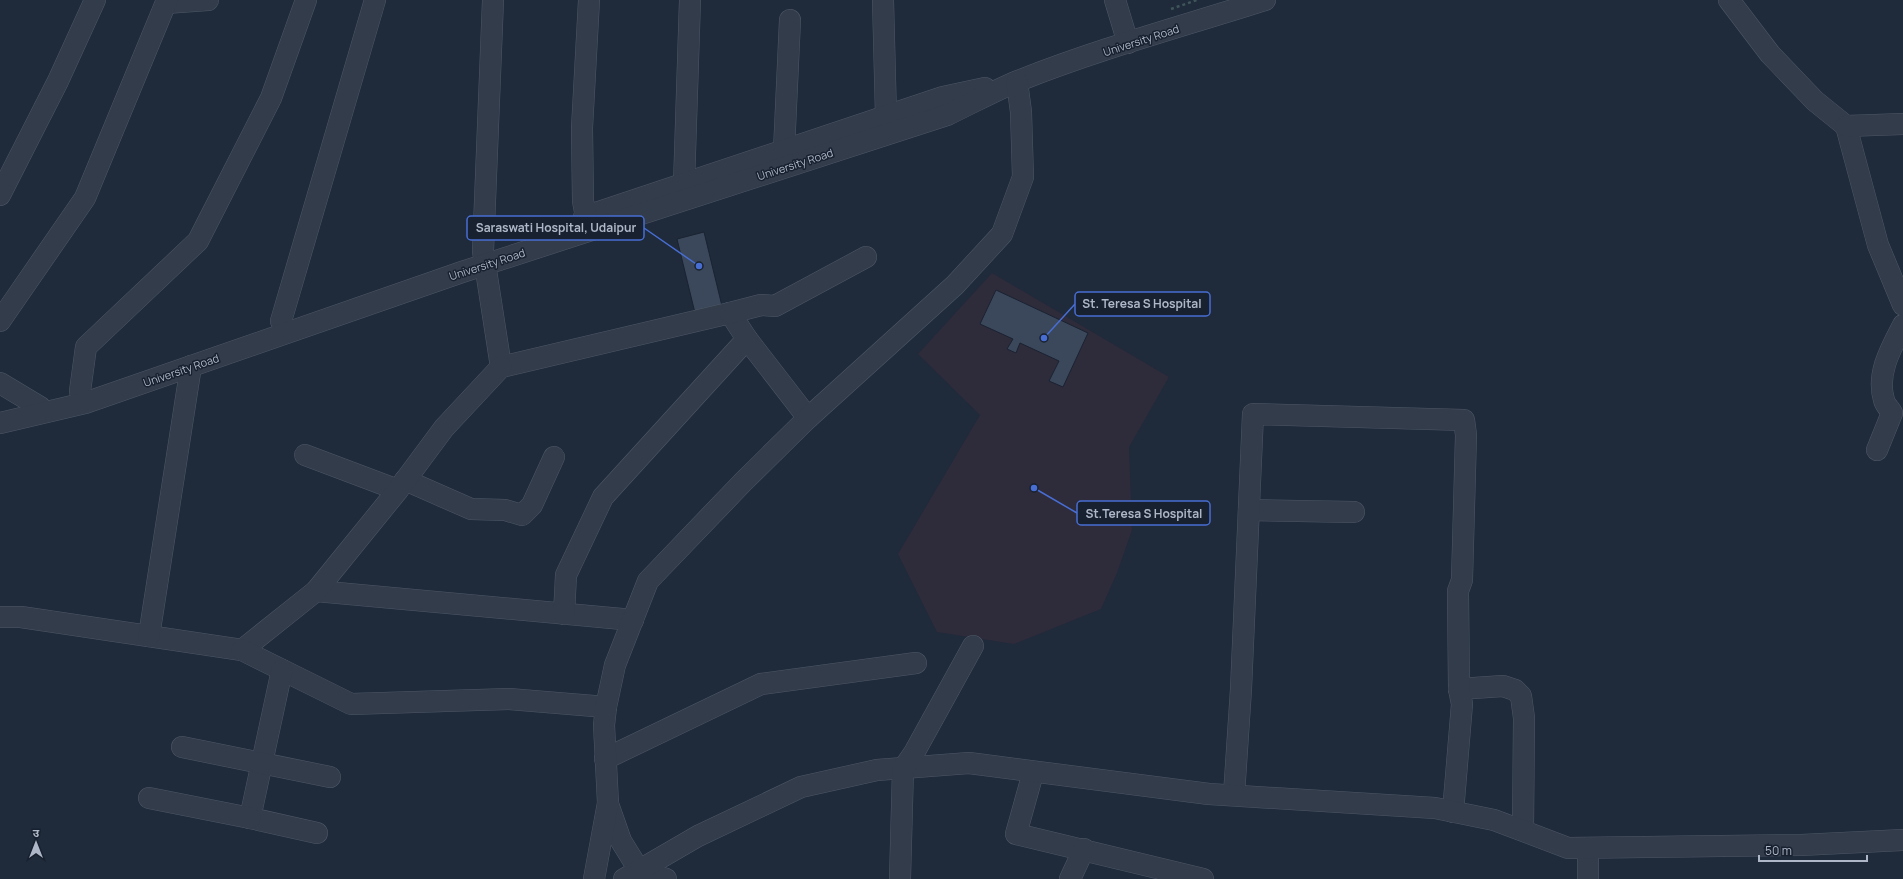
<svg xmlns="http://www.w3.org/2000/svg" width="1903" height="879" font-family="Manrope,'Noto Sans Devanagari',sans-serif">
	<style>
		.medical { fill: #2e2b3b }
		.building { fill: #3b485b; stroke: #1a2331 }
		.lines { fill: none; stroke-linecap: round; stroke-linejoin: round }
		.minor-casing { stroke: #4d5765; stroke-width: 22 }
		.path { stroke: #3f5559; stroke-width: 2.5; stroke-dasharray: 3 3; stroke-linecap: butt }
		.minor { stroke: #333c4b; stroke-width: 21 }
		.labels { text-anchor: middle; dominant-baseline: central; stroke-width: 3; stroke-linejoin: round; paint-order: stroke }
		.street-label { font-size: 11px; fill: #adb7c7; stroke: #18212f }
		.leader { fill: none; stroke: #486ed3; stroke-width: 1.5 }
		.callout-dot { fill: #486ed3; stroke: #18212f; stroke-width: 1.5 }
		.callout { fill: #18212f; stroke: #486ed3; stroke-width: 1.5 }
		.callout-label { font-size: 12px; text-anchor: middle; font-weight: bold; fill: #adb7c7 }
	</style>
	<rect width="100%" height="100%" fill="#1f2a3b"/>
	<path class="medical" d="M 992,273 L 1169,377 L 1129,447 L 1132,530 L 1117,573 L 1101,609 L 1014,644 L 937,632 L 898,554 L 980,415 L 918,354 Z"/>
	<g class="building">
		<path d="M 704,232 L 722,306 L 695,313 L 677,239 Z"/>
		<path d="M 996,290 L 1088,333 L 1063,387 L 1049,381 L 1059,361 L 1020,343 L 1016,353 L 1007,349 L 1013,339 L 980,324 Z"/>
	</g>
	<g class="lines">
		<defs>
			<g id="minor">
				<path d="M 493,0 L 483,251 L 501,367 L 730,313 L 747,339 L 808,418"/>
				<path d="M 883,0 L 886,116 L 889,129"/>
				<path d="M 1115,0 L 1128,43"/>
				<path d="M 1729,0 L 1770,54 L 1815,101 L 1846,126 L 1878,245 L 1903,305"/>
				<path d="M 166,3 L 208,0"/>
				<path d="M 1846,126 L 1903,124"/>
				<path d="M 784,150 L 790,20"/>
				<path d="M 684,184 L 690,0"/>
				<path d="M 0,195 L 58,81 L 95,0"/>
				<path d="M 584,217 L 943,97 L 985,88"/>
				<path d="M 586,217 L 583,201 L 582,128 L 589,0"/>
				<path d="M 730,313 L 761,305 L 775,306 L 866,257"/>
				<path d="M 0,321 L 85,198 L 167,0"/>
				<path d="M 281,321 L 375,0"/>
				<path d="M 0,383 L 40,407"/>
				<path d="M 80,391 L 86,347 L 198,241 L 271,98 L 306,0"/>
				<path d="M 0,423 L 85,403 L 462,272 L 947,115 C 970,104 994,91 1018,81 C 1098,49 1183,26 1265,0"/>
				<path d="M 1877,450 L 1892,413 C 1890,409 1885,405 1884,400 C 1876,374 1891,348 1903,325"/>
				<path d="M 305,455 L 398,490"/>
				<path d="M 405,480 L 471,509 L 505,510 L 522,515 L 532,505 L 554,457"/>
				<path d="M 1249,510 L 1354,512"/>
				<path d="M 316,591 L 633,620"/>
				<path d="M 564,614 L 566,575 L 603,497 L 747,339"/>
				<path d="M 0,617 L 21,617 L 242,650 L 316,591 L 398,490 L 444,428 L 501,367"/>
				<path d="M 149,636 L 191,366"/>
				<path d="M 242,650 L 351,704 L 509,699 L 606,707"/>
				<path d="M 282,670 L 250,818 L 317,833"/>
				<path d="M 1459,689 L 1503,686 L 1515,690 L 1521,696 L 1524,718 L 1523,830"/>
				<path d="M 182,747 L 330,777"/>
				<path d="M 605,759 L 761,684 L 916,663"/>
				<path d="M 1033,773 L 1016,834 L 1203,879"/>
				<path d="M 1234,795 L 1241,689 L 1253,414 L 1464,420 L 1466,435 L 1462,580 L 1458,591 L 1459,689 L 1462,704 L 1453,812"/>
				<path d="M 149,798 L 250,818"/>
				<path d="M 608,804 L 621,841 L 639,870 L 666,879"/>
				<path d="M 1588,848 L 1588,879"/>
				<path d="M 594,879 L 608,803 L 604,725 L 606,707 L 615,665 L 648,581 L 743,482 L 808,418 L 955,285 L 1002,234 L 1023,177 L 1021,112 L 1017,82"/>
				<path d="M 624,879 L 698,836 L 801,787 L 877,770 L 969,763 L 1209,794 L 1435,808 L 1494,820 L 1568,848 L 1801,845 L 1903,840"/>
				<path d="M 900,879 L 903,769 L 914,753 L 973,646"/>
				<path d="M 1070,879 L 1084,849"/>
			</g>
		</defs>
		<use href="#minor" class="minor-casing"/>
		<path class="path" d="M 1171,9 L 1197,0"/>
		<use href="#minor" class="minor"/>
	</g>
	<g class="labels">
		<g class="street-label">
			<text transform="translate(1141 40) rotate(-18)">University Road</text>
			<text transform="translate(795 164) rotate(-18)">University Road</text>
			<text transform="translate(487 264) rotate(-18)">University Road</text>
			<text transform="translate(181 370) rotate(-19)">University Road</text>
		</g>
	</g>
	<path class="leader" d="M699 266L644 228M1044 338L1075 304M1034 488L1077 513"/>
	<g class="callout-dot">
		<circle cx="699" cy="266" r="4"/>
		<circle cx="1044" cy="338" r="4"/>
		<circle cx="1034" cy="488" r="4"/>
	</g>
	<g class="callout">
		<rect x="467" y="216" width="177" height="24" rx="4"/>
		<rect x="1075" y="292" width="135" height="24" rx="4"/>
		<rect x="1077" y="501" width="133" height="24" rx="4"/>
	</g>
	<g class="callout-label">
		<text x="556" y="232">Saraswati Hospital, Udaipur</text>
		<text x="1142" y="308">St. Teresa S Hospital</text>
		<text x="1144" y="518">St.Teresa S Hospital</text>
	</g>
	<g transform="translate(36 843)" stroke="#18212f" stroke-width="3" paint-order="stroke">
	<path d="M0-3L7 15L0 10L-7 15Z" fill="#adb7c7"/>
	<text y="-6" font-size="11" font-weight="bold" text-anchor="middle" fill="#adb7c7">उ</text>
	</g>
	<path d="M1759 855v6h108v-6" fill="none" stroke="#adb7c7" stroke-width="2"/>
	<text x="1765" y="855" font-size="12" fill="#adb7c7" stroke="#18212f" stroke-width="3" paint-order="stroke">50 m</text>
</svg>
